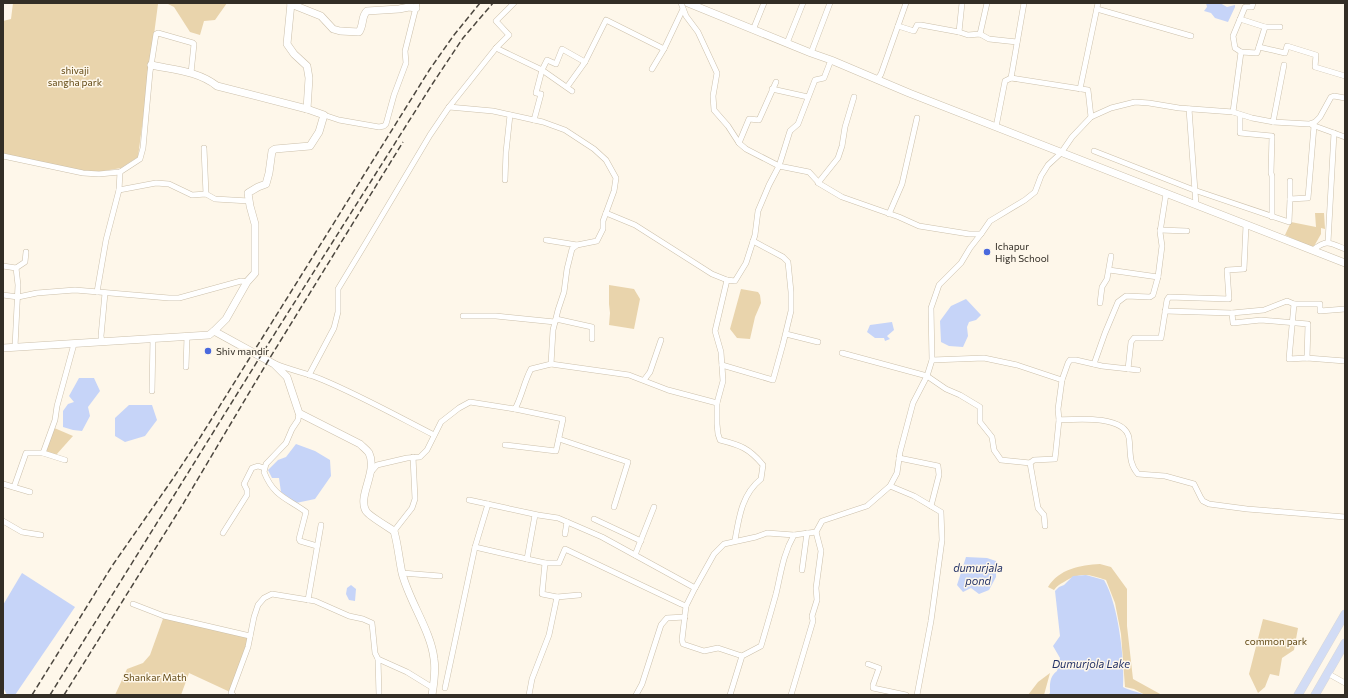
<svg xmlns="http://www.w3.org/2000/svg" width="1348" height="698" font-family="Commissioner,sans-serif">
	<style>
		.green { fill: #e9d4ac }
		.water { fill: #c6d4f8 }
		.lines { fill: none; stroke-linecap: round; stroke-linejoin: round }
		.street-casing { stroke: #ccc0ab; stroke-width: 6 }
		.secondary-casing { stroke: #ccc0ab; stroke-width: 8 }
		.primary-casing { stroke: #dad9d8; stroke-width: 9 }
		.street { stroke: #fff; stroke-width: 5 }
		.secondary { stroke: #fff; stroke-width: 7 }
		.primary { stroke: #d2dcf5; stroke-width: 8 }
		.rail { stroke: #4c473f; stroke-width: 1.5; stroke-dasharray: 6 3; stroke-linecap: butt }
		.poi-dot { fill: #4a69dd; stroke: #fef7ea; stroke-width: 1.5 }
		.labels { text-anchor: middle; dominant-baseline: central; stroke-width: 3; stroke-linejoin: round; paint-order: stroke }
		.park-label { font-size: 10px; fill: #634a15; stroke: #fef7ea }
		.poi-label { font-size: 10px; fill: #332e26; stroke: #fef7ea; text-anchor: start }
		.water-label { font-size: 11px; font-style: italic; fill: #223167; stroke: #fef7ea }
	</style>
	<rect width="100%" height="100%" fill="#fef7ea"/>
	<g class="green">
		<path d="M 13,3 L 227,3 L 215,20 L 204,21 L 200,35 L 190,32 L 174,7 L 168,4 L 158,4 L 138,157 L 121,168 L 92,173 L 3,154 L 3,21 L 11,19 Z"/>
		<path d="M 1315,213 L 1324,213 L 1325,229 L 1321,228 L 1321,234 L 1313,248 L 1285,235 L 1291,222 L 1316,227 Z"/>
		<path d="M 609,285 L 634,289 L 640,299 L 634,329 L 609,325 L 610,313 L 609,304 Z"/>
		<path d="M 741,289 L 758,292 L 760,295 L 761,303 L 755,317 L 750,339 L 737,338 L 730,329 Z"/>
		<path d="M 52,427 L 73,436 L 56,455 L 44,452 Z"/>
		<path d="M 1100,564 L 1111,567 L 1127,589 L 1127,626 L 1133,679 L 1162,695 L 1145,695 L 1134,689 L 1125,687 L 1121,634 L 1115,603 L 1106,580 C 1089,574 1079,572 1064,582 C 1060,584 1057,586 1054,590 L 1048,587 C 1059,569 1080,565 1100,564 Z"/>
		<path d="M 164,616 L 249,636 L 230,692 L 189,673 L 181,695 L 115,695 L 127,669 L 143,663 L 150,655 Z"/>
		<path d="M 1263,619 L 1298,628 L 1294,650 L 1282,658 L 1279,676 L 1270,674 L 1265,687 L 1258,693 L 1249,674 Z"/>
		<path d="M 1050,673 L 1044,695 L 1028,695 L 1038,682 Z"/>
	</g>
	<g class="water">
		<path d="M 1206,3 L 1220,3 L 1227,7 L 1235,5 L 1235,7 L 1228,22 L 1215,18 L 1211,13 L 1204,11 L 1207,7 Z"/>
		<path d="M 966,299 L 981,315 L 976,320 L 969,322 L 967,327 L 968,336 L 963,347 L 949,346 L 941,342 L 940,321 L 951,306 Z"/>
		<path d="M 892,322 L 894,330 L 887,336 L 890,339 L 885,341 L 884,338 L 875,338 L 867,332 L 870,325 Z"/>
		<path d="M 79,378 L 94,378 L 100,391 L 88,407 L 90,416 L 82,431 L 73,430 L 63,427 L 63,411 L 68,404 L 74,402 L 69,396 Z"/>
		<path d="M 129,405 L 152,405 L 157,420 L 145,436 L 125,442 L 115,436 L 115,418 Z"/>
		<path d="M 296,444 L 315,451 L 330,460 L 331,476 L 315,499 L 296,503 L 281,492 L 279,478 L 272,478 L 268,470 L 278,460 L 286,457 Z"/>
		<path d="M 966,557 L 987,558 L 996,561 L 996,577 L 989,590 L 979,594 L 971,588 L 963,592 L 957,585 Z"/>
		<path d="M 22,573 L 75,607 L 15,695 L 7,695 L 3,687 L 3,605 Z"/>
		<path d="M 1086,575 L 1104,580 C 1118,603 1125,660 1123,687 C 1127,690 1139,692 1146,695 L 1048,695 L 1050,693 C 1050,684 1049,677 1057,671 L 1060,658 L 1053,646 L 1060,636 L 1055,591 L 1059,587 L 1064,585 L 1073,576 Z"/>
		<path d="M 351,585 L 356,589 L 355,601 L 349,600 L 346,594 L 347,588 Z"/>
	</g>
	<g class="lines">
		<defs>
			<g id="street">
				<path d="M 681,3 L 686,16 L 698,32 L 717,73 L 713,96 L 714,110 L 728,126 L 739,143 L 746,149 L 779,166 L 769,185 L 758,211 L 755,235 L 746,263 L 735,281 L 727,280 L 715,331 L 721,352 L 723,381 L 717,403 L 717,424 L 718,434 L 720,440 C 740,445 749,448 763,465 L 761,479 C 742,494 739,517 735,540"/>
				<path d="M 1097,9 L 1191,36"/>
				<path d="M 1240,19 L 1265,27 L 1280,27"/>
				<path d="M 898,26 L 914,31 L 917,25 L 921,25 L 959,32 L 968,35 L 980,34 L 989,39 L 1017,42"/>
				<path d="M 753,30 L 764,3"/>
				<path d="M 959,32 L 962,3"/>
				<path d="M 980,34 L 987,3"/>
				<path d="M 787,43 L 803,3"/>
				<path d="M 1259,47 L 1285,53 L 1287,46 L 1316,55 L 1315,67 L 1345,76"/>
				<path d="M 496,48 L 542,70 L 572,91"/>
				<path d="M 1241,52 L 1257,53 L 1265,27"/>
				<path d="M 811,53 L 830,3"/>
				<path d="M 831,60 L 824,78 L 815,80 L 798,124 L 790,131 L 779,166 L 809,172 L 820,184 L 842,197 L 899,217 L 919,226 L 969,234 L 981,234 L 990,221 L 1025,200 L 1035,192 L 1041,176 L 1048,165 L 1061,153 L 1072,137 L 1091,117 L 1111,108 L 1135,102 L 1149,103 L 1179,108 L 1233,112 L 1252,118 L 1273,122 L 1309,124 L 1315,122 L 1320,117 L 1331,97 L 1334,96 L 1345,98"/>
				<path d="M 652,69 L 664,49 L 683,9"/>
				<path d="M 1011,78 L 1024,3"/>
				<path d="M 877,80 L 881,74 L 906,3"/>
				<path d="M 567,87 L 585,62 L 606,20 L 664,49"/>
				<path d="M 772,89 L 808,97"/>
				<path d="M 1080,89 L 1098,3"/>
				<path d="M 1189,109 L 1196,205"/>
				<path d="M 1233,112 L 1241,52 L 1235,48 L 1233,36 L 1245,7 L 1252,7 L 1253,3"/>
				<path d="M 324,115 L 339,120 L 379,127 L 384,126 L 386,124 L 394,95 L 406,63 L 405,51 L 417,3"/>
				<path d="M 1240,115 L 1240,133 L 1272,136 L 1271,173 L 1272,176 L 1272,217"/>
				<path d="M 534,120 L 541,94 L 536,93 L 542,70 L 547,60 L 556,64 L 562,49 L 585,62"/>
				<path d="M 1273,122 L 1284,65"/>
				<path d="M 1312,125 L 1345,137"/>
				<path d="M 996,127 L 1005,81 L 1011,78 L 1088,90 L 1091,117"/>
				<path d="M 739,143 L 749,119 L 759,120 L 776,82"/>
				<path d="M 204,148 L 206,194"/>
				<path d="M 1094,151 L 1194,190 L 1289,222 L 1290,199 L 1308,198 L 1314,126"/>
				<path d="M 3,156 L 83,173 L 99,174 L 120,172 L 140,159 L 143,148 L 150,72 L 156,34 L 158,33 L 193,43 L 194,44 L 191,73"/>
				<path d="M 505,180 L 506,152 L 510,115"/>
				<path d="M 818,183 L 838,158 L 842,146 L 845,127 L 854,97"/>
				<path d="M 119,190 L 156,183 L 169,184 L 192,195 L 206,194 L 215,199 L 249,201"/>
				<path d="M 1290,199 L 1290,181"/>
				<path d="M 606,213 L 635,225 L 712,274 L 727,280"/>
				<path d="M 889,214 L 902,184 L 917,118"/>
				<path d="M 1160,230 L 1187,231"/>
				<path d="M 546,240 L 577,245"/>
				<path d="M 1328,242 L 1334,133"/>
				<path d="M 1313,250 C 1327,239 1330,243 1345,249"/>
				<path d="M 3,266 L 16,268 L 18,285 L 15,347"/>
				<path d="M 16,268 L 25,262 L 26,252"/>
				<path d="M 1109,270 L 1158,277"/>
				<path d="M 97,292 L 106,240 L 119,190 L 120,172"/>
				<path d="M 3,295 L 18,297 L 37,293 L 75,290 L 169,298 L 179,298 L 241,281 L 247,282"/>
				<path d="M 1100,303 L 1102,287 L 1107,279 L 1111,256"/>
				<path d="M 1294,304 L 1289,359 L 1307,358 L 1345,361"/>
				<path d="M 1165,311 L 1232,313 L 1233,323 L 1261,320 L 1308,324 L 1307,358"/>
				<path d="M 1232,313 L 1264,310 L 1287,301 L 1294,304 L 1320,304 L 1320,311 L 1345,309"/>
				<path d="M 463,316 L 496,316 L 555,322"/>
				<path d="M 556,319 L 592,327 L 592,339"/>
				<path d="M 786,334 L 818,342"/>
				<path d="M 102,342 L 101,336 L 105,293"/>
				<path d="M 842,353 L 927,376 L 946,389 L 960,395 L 980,407 L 980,422 L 992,437 L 994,450 L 1001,460 L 1030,463 L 1034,460 L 1055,459 L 1059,420"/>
				<path d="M 932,360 L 984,358 L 1017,365 L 1062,380 L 1058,409 L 1059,420 C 1077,419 1125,415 1129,438 C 1131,451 1128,463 1138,474 L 1165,476 L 1194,484 L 1201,498 L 1203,501 L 1209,504 L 1247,509 L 1345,517"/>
				<path d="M 276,364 C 292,371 308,373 323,380 C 361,396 397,416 434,435"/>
				<path d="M 551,364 L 629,375 L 668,390 L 717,403"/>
				<path d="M 1094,364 L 1105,333 L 1118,302 L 1126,296 L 1150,297 L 1153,295 L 1158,277 L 1162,246 L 1160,232 L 1166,194"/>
				<path d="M 722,365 L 773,380 L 783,344 L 791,311 L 791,292 L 788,262 L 783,257 L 753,241"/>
				<path d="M 186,367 L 187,336"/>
				<path d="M 1128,369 L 1131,342 L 1134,338 L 1161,338 L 1167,300 L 1169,297 L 1229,299 L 1227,270 L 1244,269 L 1246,225"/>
				<path d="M 309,375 L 334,328 L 338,312 L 338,289 L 367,241 L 430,135 L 449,107 L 496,48 L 509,35 L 496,21 L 514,3"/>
				<path d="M 644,380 L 650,372 L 661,340"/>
				<path d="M 1062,380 L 1068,363 L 1070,360 L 1076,360 L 1102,366 L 1138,370"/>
				<path d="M 152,391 L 153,338"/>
				<path d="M 299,413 L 298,420 L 292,429 L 286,443 L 266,464 L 264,472 C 274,497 287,498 306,512 L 299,539 L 300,541 L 317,546"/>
				<path d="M 559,439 L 628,462 L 614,507"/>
				<path d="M 505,445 L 556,451 L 563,419 L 515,409"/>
				<path d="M 43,453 L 55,420 L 57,406 L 74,344"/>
				<path d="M 899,458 L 938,466 L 939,475 L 931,506"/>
				<path d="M 1030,463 L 1038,508 L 1044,515 L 1045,526"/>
				<path d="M 371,472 L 377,465 L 407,458 L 420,457 L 427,450 L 441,422 L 459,408 L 470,402 L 515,409 C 522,396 524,382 531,369 L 551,364 L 553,330 L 558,310 L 564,292 L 567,269 L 572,249 L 577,245 L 597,241 L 603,229 L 603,221 L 614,191 L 616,178 L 606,160 L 594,149 L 565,130 L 543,122 L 493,111 L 449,107"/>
				<path d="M 3,484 L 30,492"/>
				<path d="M 890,486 L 914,496 L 941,512 L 942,540 L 931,621 L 917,695"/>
				<path d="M 14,487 L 26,453 L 43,453 L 65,460"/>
				<path d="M 469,500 L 538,515 L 558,518 L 602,537 L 695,588 L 714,554 L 724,544 L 756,537 L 767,533 L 794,535"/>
				<path d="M 594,519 L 641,541"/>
				<path d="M 3,521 L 22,532 L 41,535"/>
				<path d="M 394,531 L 412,508 L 415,499 L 413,457"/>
				<path d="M 223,533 L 247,495 L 247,490 L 244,484 L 252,468 L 258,466 L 264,468"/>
				<path d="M 565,534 L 567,522"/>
				<path d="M 475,547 L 527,559 L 545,563 L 559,563 L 565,549 L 681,604 L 686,606"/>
				<path d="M 635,555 L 654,507"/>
				<path d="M 527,559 L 535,515"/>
				<path d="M 545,563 L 542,594 L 557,597 L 579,595"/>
				<path d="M 802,570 L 807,533"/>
				<path d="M 402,573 L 440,576"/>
				<path d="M 695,588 L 686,606 L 682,640 L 683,644 L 704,651 L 718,648 L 742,656"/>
				<path d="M 308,600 L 321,525"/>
				<path d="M 133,604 L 164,616 L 250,636"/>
				<path d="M 868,664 L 879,668 L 873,685 L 873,688 L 906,695"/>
				<path d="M 1327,673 L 1345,683"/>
				<path d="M 445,688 L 475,547 L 488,504"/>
				<path d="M 233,695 L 231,693 L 248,647 L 254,617 L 258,605 L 264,598 L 272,594 L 315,601 L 349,616 L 363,619 L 372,623 L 375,653 L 378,659"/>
				<path d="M 379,695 L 378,659 L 407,672 L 433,688"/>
				<path d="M 529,695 L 532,679 L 549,635 L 557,597"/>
				<path d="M 636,695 L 642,684 L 661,625 L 667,618 L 685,617"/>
				<path d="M 730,695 L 742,656 L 761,646 C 766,629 771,612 776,594 C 781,573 783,554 794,535 L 816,532 L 822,521 L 867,506 L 890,486 L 897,473 L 900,452 L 913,403 L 927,376 L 932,360 L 931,308 L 939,285 L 961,263 L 970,248 L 981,234"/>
				<path d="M 791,695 L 813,621 L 812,616 L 817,600 L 816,588 L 821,551 L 816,532"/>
			</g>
			<g id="secondary">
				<path d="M 291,3 L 287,44 L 294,54 L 307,66 L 309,78 L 307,109"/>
				<path d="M 688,3 L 811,53 L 831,60 L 909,93 L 1345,263"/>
				<path d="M 291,4 L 321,16 L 333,29 L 340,31 L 359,32 C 364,25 361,16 367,11 L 399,9 L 409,7 L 416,8"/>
				<path d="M 151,65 C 174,70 198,71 217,86 L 307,109 L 324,115 L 319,132 L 310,146 L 275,149 L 272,151 L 269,173 L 266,184 L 258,187 L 248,193 L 250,206 L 255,224 L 255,273 L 247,282 L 226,319 L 214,331"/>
				<path d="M 3,348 L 209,335 L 214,331 L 274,364 L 287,377 L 299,413 L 360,444 C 363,447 367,450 369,453 C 378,472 357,496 366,511 C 369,516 388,527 394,531 C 398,545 399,559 402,573 C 409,601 431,631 434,659 C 436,671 434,683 432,695"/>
			</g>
			<g id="primary">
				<path d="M 1298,695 L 1345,614"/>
				<path d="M 1315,695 L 1345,643"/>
			</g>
		</defs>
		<use href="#street" class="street-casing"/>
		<use href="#secondary" class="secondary-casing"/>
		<use href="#primary" class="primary-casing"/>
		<use href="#street" class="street"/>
		<use href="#secondary" class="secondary"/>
		<use href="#primary" class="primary"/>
		<g class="rail">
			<path d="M 32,695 L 112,566 L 172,480 L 201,436 L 430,69 L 454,35 L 480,3"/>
			<path d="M 50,695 L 260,357 L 433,83 L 463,38 L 493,3"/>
			<path d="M 64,695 L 180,509 L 268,361 L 403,142"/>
		</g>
	</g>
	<g class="poi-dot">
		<circle cx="987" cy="252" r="4"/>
		<circle cx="208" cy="351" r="4"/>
	</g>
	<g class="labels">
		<g class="park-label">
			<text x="75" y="70">shivaji<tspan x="75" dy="12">sangha park</tspan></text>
			<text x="1276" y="641">common park</text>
			<text x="155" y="677">Shankar Math</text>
		</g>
		<g class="poi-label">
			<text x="995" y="246">Ichapur<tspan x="995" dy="12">High School</tspan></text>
			<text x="216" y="351">Shiv mandir</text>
		</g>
		<g class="water-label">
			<text x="978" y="567">dumurjala<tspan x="978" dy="13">pond</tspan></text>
			<text x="1091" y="663">Dumurjola Lake</text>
		</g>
	</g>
	<rect width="1348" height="698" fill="none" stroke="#332e26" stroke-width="8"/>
</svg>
